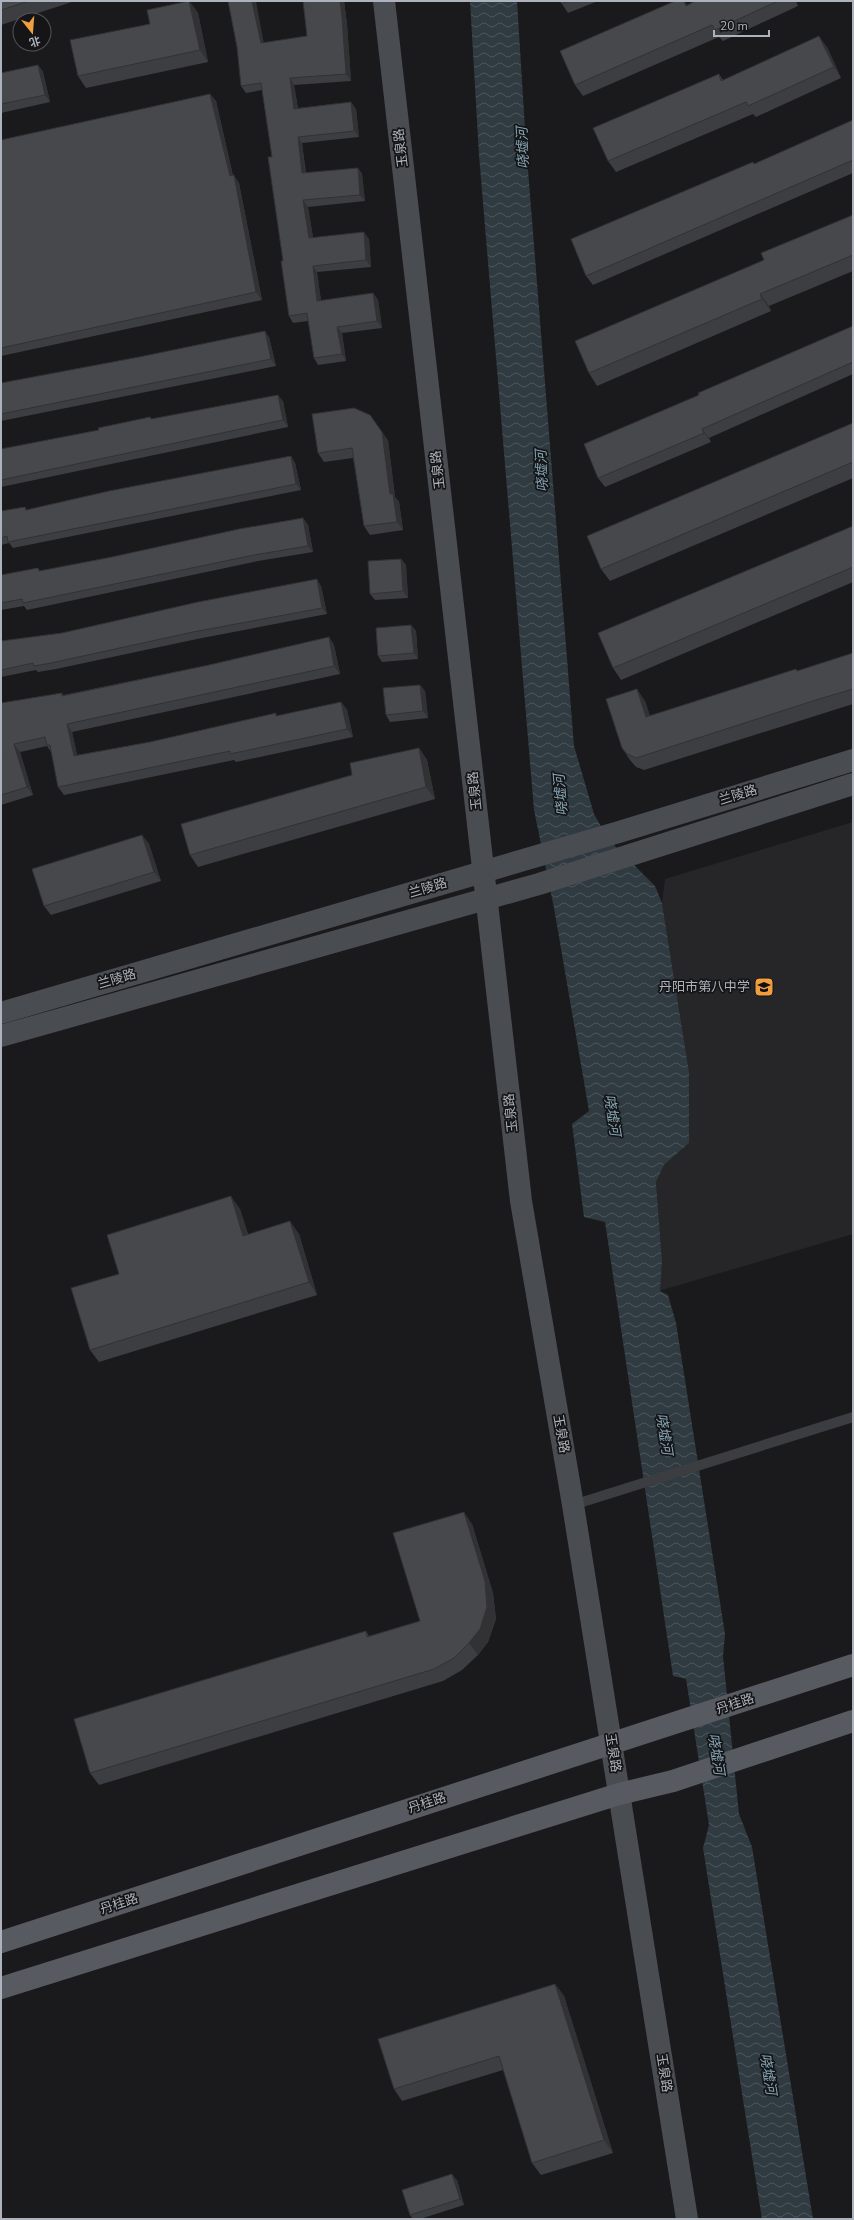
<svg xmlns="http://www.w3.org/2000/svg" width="854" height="2220" font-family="'Nunito Sans','Noto Sans SC',sans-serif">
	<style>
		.built { fill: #262629 }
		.water { fill: url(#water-waves) }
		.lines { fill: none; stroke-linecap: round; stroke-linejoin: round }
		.lane { stroke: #3b3d41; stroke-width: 10 }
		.secondary { stroke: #494c51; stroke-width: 22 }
		.primary { stroke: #575a60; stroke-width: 22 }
		.wall { fill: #3d3e41 }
		.shaded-wall { fill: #323235 }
		.building { fill: #47484c; stroke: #323235 }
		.labels { text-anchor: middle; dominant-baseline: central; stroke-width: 3.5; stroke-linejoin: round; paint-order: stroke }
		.street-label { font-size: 13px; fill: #adb3bc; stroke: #151517 }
		.poi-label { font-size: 13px; fill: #adb3bc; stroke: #151517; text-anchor: end }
		.water-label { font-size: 14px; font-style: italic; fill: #85a5b5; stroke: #151517 }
	</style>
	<defs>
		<pattern id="water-waves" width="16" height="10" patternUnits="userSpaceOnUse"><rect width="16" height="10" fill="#303b41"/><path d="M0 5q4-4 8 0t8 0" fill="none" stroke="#4b555a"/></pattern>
	</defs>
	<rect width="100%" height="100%" fill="#1a1a1c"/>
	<path class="built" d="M 853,822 L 853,1234 L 659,1291 L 662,1261 L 656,1182 L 664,1165 L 689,1143 L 689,1072 L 662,903 L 665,879 Z"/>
	<path class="water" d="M 470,1 L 517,1 L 526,145 L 574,746 L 594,814 L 608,839 L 655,886 L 662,903 L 689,1072 L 689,1143 L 664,1165 L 656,1182 L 662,1261 L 660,1291 L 668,1295 L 676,1323 L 725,1634 L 723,1656 L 739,1814 L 752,1847 L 813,2219 L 762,2219 L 703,1848 L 709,1825 L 686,1679 L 673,1676 L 605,1222 L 584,1217 L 572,1124 L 589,1111 L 554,908 L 534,810 L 479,155 Z"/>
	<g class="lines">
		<path class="lane" d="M 573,1505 L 853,1417"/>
		<g class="secondary">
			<path d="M 384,1 L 521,1201 L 573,1505 L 687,2219"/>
			<path d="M 1,1013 L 619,832 L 853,760"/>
			<path d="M 1,1036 L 539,884 L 853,784"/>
		</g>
		<g class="primary">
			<path d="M 1,1942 L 853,1665"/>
			<path d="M 1,1988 L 619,1794 L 673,1781 L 853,1721"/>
		</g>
	</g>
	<g class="wall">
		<path d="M 1,1 L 75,1 L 1,25 Z"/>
		<path d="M 189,1 L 198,13 L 208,62 L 86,88 L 78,76 Z"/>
		<path d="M 303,1 L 344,1 L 347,24 L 351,81 L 294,85 L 298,108 L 351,102 L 356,109 L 359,137 L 302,143 L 306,173 L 358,168 L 362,174 L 365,201 L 308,207 L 313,237 L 369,239 L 371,267 L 317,272 L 321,301 L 373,293 L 378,300 L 382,328 L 342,333 L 346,361 L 318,365 L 314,358 L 308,321 L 293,323 L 289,316 L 272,157 L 262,90 L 246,93 L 241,86 L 264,43 L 307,36 Z"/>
		<path d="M 560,1 L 598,1 L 568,13 Z"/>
		<path d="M 675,1 L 684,1 L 687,5 L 695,1 L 796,1 L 798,6 L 723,41 L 719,37 L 583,96 L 575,85 Z"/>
		<path d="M 827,47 L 841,78 L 756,117 L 753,114 L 616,172 L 608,161 L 719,74 L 723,80 Z"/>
		<path d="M 38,65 L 43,72 L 50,102 L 1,113 L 1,73 Z"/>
		<path d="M 210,94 L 216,101 L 233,176 L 239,183 L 262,300 L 1,356 L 1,140 Z"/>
		<path d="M 853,120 L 853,173 L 593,285 L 586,276 L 753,162 L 754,164 Z"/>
		<path d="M 853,215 L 853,271 L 769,306 L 771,311 L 597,386 L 589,373 L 764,260 Z"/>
		<path d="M 853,326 L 853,374 L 709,438 L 711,442 L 605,487 L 598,478 L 699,395 Z"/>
		<path d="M 269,337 L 276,366 L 1,421 L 1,383 Z"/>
		<path d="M 283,401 L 288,427 L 1,487 L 1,449 L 99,430 L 150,417 L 152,419 Z"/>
		<path d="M 853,423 L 853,478 L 610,581 L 601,569 Z"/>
		<path d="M 388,440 L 395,497 L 399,502 L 403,530 L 370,535 L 364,526 L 353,458 L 324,462 L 318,453 Z"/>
		<path d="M 291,456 L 295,463 L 301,490 L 13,548 L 9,543 L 1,545 L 1,511 L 27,510 Z"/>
		<path d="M 303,518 L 308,525 L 313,552 L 258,561 L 27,610 L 24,606 L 1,610 L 1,575 L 38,568 L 40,571 L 112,557 Z"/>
		<path d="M 853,526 L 853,582 L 621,680 L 613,668 Z"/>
		<path d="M 401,559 L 406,565 L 408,598 L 375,600 L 370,594 Z"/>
		<path d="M 321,586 L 327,614 L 197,639 L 56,669 L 38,672 L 36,670 L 1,677 L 1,641 L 62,633 Z"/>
		<path d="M 411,625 L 416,631 L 418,659 L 382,662 L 378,656 Z"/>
		<path d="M 329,637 L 334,645 L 340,674 L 72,732 L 77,755 L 150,742 L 278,716 L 341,702 L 347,710 L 353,737 L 236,762 L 234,760 L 64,795 L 58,787 L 51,752 L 47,746 L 20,752 L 33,795 L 1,805 L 1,761 L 2,760 L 1,755 L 62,693 L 63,695 L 209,665 Z"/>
		<path d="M 853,653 L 853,704 L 644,770 L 636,767 L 630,760 L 622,748 L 645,701 L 650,716 L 796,669 L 797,671 Z"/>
		<path d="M 420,685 L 425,691 L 428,718 L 390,722 L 386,715 Z"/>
		<path d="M 419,748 L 427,760 L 435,799 L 198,867 L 190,855 L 352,775 Z"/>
		<path d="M 142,835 L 149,844 L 161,881 L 51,915 L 44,906 Z"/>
		<path d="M 240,1209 L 248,1234 L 299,1234 L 317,1295 L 99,1362 L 90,1350 L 119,1274 Z"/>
		<path d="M 472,1524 L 493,1593 L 496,1619 L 488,1642 L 478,1655 L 462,1670 L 443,1681 L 99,1785 L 90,1773 L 366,1631 L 369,1636 L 420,1621 Z"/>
		<path d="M 555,1984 L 564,1996 L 613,2153 L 541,2175 L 532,2163 L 503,2070 L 402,2101 L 394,2089 Z"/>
		<path d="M 457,2180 L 464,2205 L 420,2219 L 413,2219 L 410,2215 Z"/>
	</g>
	<g class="shaded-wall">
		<path d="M 189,1 L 198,13 L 208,62 L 200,50 Z"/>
		<path d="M 252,1 L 256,1 L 265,50 L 261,43 Z"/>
		<path d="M 340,1 L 344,1 L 347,24 L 351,81 L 346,74 Z"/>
		<path d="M 819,36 L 827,47 L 841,78 L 834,67 Z"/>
		<path d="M 38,65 L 43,72 L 50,102 L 45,95 Z"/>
		<path d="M 290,78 L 294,85 L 299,115 L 294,109 Z"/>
		<path d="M 210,94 L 216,101 L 235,184 L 230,176 Z"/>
		<path d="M 351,102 L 356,109 L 359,137 L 354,131 Z"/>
		<path d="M 298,137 L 302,143 L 306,180 L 302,173 Z"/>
		<path d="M 358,168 L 362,174 L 365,201 L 360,195 Z"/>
		<path d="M 234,175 L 239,183 L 262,300 L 256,292 Z"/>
		<path d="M 303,200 L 308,207 L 314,244 L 309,238 Z"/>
		<path d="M 364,232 L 369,239 L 371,267 L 366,260 Z"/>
		<path d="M 313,266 L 317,272 L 322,308 L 317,301 Z"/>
		<path d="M 373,293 L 378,300 L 382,328 L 377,321 Z"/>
		<path d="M 760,294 L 769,306 L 771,311 L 762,299 Z"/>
		<path d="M 337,327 L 342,333 L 346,361 L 342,354 Z"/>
		<path d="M 265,331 L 269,337 L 276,366 L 271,359 Z"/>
		<path d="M 278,395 L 283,401 L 288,427 L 283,420 Z"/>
		<path d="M 370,415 L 388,440 L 395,497 L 399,502 L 403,530 L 397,522 Z"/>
		<path d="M 702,429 L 709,438 L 711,442 L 704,433 Z"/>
		<path d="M 291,456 L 295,463 L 301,490 L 296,484 Z"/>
		<path d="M 303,518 L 308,525 L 313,552 L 308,546 Z"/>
		<path d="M 401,559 L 406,565 L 408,598 L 403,591 Z"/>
		<path d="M 317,579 L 321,586 L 327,614 L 322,608 Z"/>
		<path d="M 411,625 L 416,631 L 418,659 L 414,653 Z"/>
		<path d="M 329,637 L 334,645 L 340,674 L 334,666 Z"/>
		<path d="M 420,685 L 425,691 L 428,718 L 423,711 Z"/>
		<path d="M 637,689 L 645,701 L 654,729 L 646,717 Z"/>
		<path d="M 341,702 L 347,710 L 353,737 L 347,729 Z"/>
		<path d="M 67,724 L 72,732 L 79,764 L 74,756 Z"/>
		<path d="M 14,744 L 20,752 L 33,795 L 27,787 Z"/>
		<path d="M 419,748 L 427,760 L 435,799 L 426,787 Z"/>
		<path d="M 142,835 L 149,844 L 161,881 L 154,872 Z"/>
		<path d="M 231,1196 L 240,1209 L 252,1248 L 243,1236 Z"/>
		<path d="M 290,1221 L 299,1234 L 317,1295 L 309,1282 Z"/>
		<path d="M 464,1512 L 472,1524 L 493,1593 L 496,1619 L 488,1642 L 478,1655 L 469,1643 Z"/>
		<path d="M 555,1984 L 564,1996 L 613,2153 L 604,2140 Z"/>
		<path d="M 452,2174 L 457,2180 L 464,2205 L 460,2199 Z"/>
	</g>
	<g class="building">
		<path d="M 1,1 L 29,1 L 1,10 Z"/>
		<path d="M 189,1 L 200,50 L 78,76 L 70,40 L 150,24 L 147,10 Z"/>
		<path d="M 228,1 L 252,1 L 261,43 L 307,36 L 303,1 L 340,1 L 342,17 L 346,74 L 290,78 L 294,109 L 351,102 L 354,131 L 298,137 L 302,173 L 358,168 L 360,195 L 303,200 L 309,238 L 364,232 L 366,260 L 313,266 L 317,301 L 373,293 L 377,321 L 337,327 L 342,354 L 314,358 L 307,313 L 289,316 L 281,261 L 283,261 L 268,157 L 272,157 L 261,83 L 241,86 L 237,47 Z"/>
		<path d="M 560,1 L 568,1 L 562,4 Z"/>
		<path d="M 675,1 L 684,1 L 686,6 L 695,1 L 778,1 L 715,30 L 712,25 L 575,85 L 560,51 Z"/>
		<path d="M 819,36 L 834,67 L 748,106 L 746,102 L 608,161 L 593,128 L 719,74 L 721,81 Z"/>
		<path d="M 38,65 L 45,95 L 1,104 L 1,73 Z"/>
		<path d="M 210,94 L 230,176 L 234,175 L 256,292 L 1,348 L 1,140 Z"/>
		<path d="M 853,120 L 853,160 L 586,276 L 571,239 L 753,162 L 754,164 Z"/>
		<path d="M 853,215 L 853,255 L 760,294 L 762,299 L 589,373 L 575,341 L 764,260 L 761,253 Z"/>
		<path d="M 853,326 L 853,362 L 702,429 L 704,433 L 598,478 L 584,444 L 699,395 L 698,393 Z"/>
		<path d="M 265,331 L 271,359 L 1,414 L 1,383 L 139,357 Z"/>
		<path d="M 278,395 L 283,420 L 1,480 L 1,449 L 99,430 L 98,428 L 150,417 L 151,419 Z"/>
		<path d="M 354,408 L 370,415 L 382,432 L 390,494 L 393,494 L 397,522 L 364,526 L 352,448 L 318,453 L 312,414 Z"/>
		<path d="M 853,423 L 853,462 L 601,569 L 587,536 Z"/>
		<path d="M 291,456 L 296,484 L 8,542 L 7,536 L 1,538 L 1,511 L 25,507 L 26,510 L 109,491 Z"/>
		<path d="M 303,518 L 308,546 L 254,555 L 23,603 L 22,599 L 1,603 L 1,575 L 38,568 L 39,571 L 112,557 L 239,529 Z"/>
		<path d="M 853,526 L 853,567 L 613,668 L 598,633 Z"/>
		<path d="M 401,559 L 403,591 L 370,594 L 368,561 Z"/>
		<path d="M 317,579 L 322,608 L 193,632 L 51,663 L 34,666 L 33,663 L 1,670 L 1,641 L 9,640 L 62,633 L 198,602 Z"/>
		<path d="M 411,625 L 414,653 L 378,656 L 376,628 Z"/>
		<path d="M 329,637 L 334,666 L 67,724 L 74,756 L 150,742 L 276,713 L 276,716 L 341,702 L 347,729 L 230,754 L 230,751 L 58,787 L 50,745 L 47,745 L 45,737 L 14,744 L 27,787 L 1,795 L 1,761 L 2,760 L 1,755 L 1,703 L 62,693 L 62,696 L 209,665 Z"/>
		<path d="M 853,653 L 853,689 L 819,699 L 636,758 L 627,754 L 622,748 L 606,699 L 637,689 L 646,717 L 796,669 L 797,671 Z"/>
		<path d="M 420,685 L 423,711 L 386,715 L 383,688 Z"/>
		<path d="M 419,748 L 426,787 L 190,855 L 181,824 L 352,775 L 350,763 Z"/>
		<path d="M 142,835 L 154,872 L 44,906 L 32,869 Z"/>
		<path d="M 231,1196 L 243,1236 L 290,1221 L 309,1282 L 90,1350 L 71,1288 L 119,1274 L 107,1235 Z"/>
		<path d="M 464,1512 L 485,1581 L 487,1607 L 480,1629 L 469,1643 L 454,1658 L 434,1669 L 90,1773 L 74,1719 L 366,1631 L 367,1637 L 420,1621 L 393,1533 Z"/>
		<path d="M 555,1984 L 604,2140 L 532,2163 L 499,2056 L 394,2089 L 378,2039 Z"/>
		<path d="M 452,2174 L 460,2199 L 410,2215 L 402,2190 Z"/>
	</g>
	<defs>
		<symbol id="school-square" viewBox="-11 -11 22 22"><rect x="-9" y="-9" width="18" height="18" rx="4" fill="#f09e3e" stroke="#151517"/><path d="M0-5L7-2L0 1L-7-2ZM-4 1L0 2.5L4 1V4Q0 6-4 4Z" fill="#111"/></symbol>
	</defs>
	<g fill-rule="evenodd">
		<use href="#school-square" x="753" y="976" width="22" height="22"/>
	</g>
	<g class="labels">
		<g class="street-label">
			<text transform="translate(401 148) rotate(-97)">玉泉路</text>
			<text transform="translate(438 470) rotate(-97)">玉泉路</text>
			<text transform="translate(475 791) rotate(-96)">玉泉路</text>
			<text transform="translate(738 795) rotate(-17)">兰陵路</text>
			<text transform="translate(428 888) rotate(-16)">兰陵路</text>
			<text transform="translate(117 979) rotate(-16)">兰陵路</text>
			<text transform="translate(511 1113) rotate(-96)">玉泉路</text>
			<text transform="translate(561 1434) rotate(80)">玉泉路</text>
			<text transform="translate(735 1704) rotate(-18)">丹桂路</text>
			<text transform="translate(613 1753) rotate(81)">玉泉路</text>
			<text transform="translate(427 1803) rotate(-18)">丹桂路</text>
			<text transform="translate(119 1904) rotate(-18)">丹桂路</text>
			<text transform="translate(664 2073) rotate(81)">玉泉路</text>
		</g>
		<g class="poi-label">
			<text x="750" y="987">丹阳市第八中学</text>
		</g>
		<g class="water-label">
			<text transform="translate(523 148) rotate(-93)">哓墟河</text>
			<text transform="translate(542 471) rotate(-93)">哓墟河</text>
			<text transform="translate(561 795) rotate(-95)">哓墟河</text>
			<text transform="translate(612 1115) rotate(81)">哓墟河</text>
			<text transform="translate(664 1434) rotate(81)">哓墟河</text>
			<text transform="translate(716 1754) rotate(81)">哓墟河</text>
			<text transform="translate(768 2074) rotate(81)">哓墟河</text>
		</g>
	</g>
	<rect width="854" height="2220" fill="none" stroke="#adb3bc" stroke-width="4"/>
	<g transform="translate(32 32) rotate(163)"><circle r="19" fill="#151517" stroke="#525459"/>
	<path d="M0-3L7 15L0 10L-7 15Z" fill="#f09e3e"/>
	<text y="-6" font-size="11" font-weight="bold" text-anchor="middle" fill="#adb3bc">北</text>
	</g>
	<path d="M714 30v6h55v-6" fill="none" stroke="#adb3bc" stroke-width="2"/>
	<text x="720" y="30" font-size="12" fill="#adb3bc" stroke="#151517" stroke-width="3" paint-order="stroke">20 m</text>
</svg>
